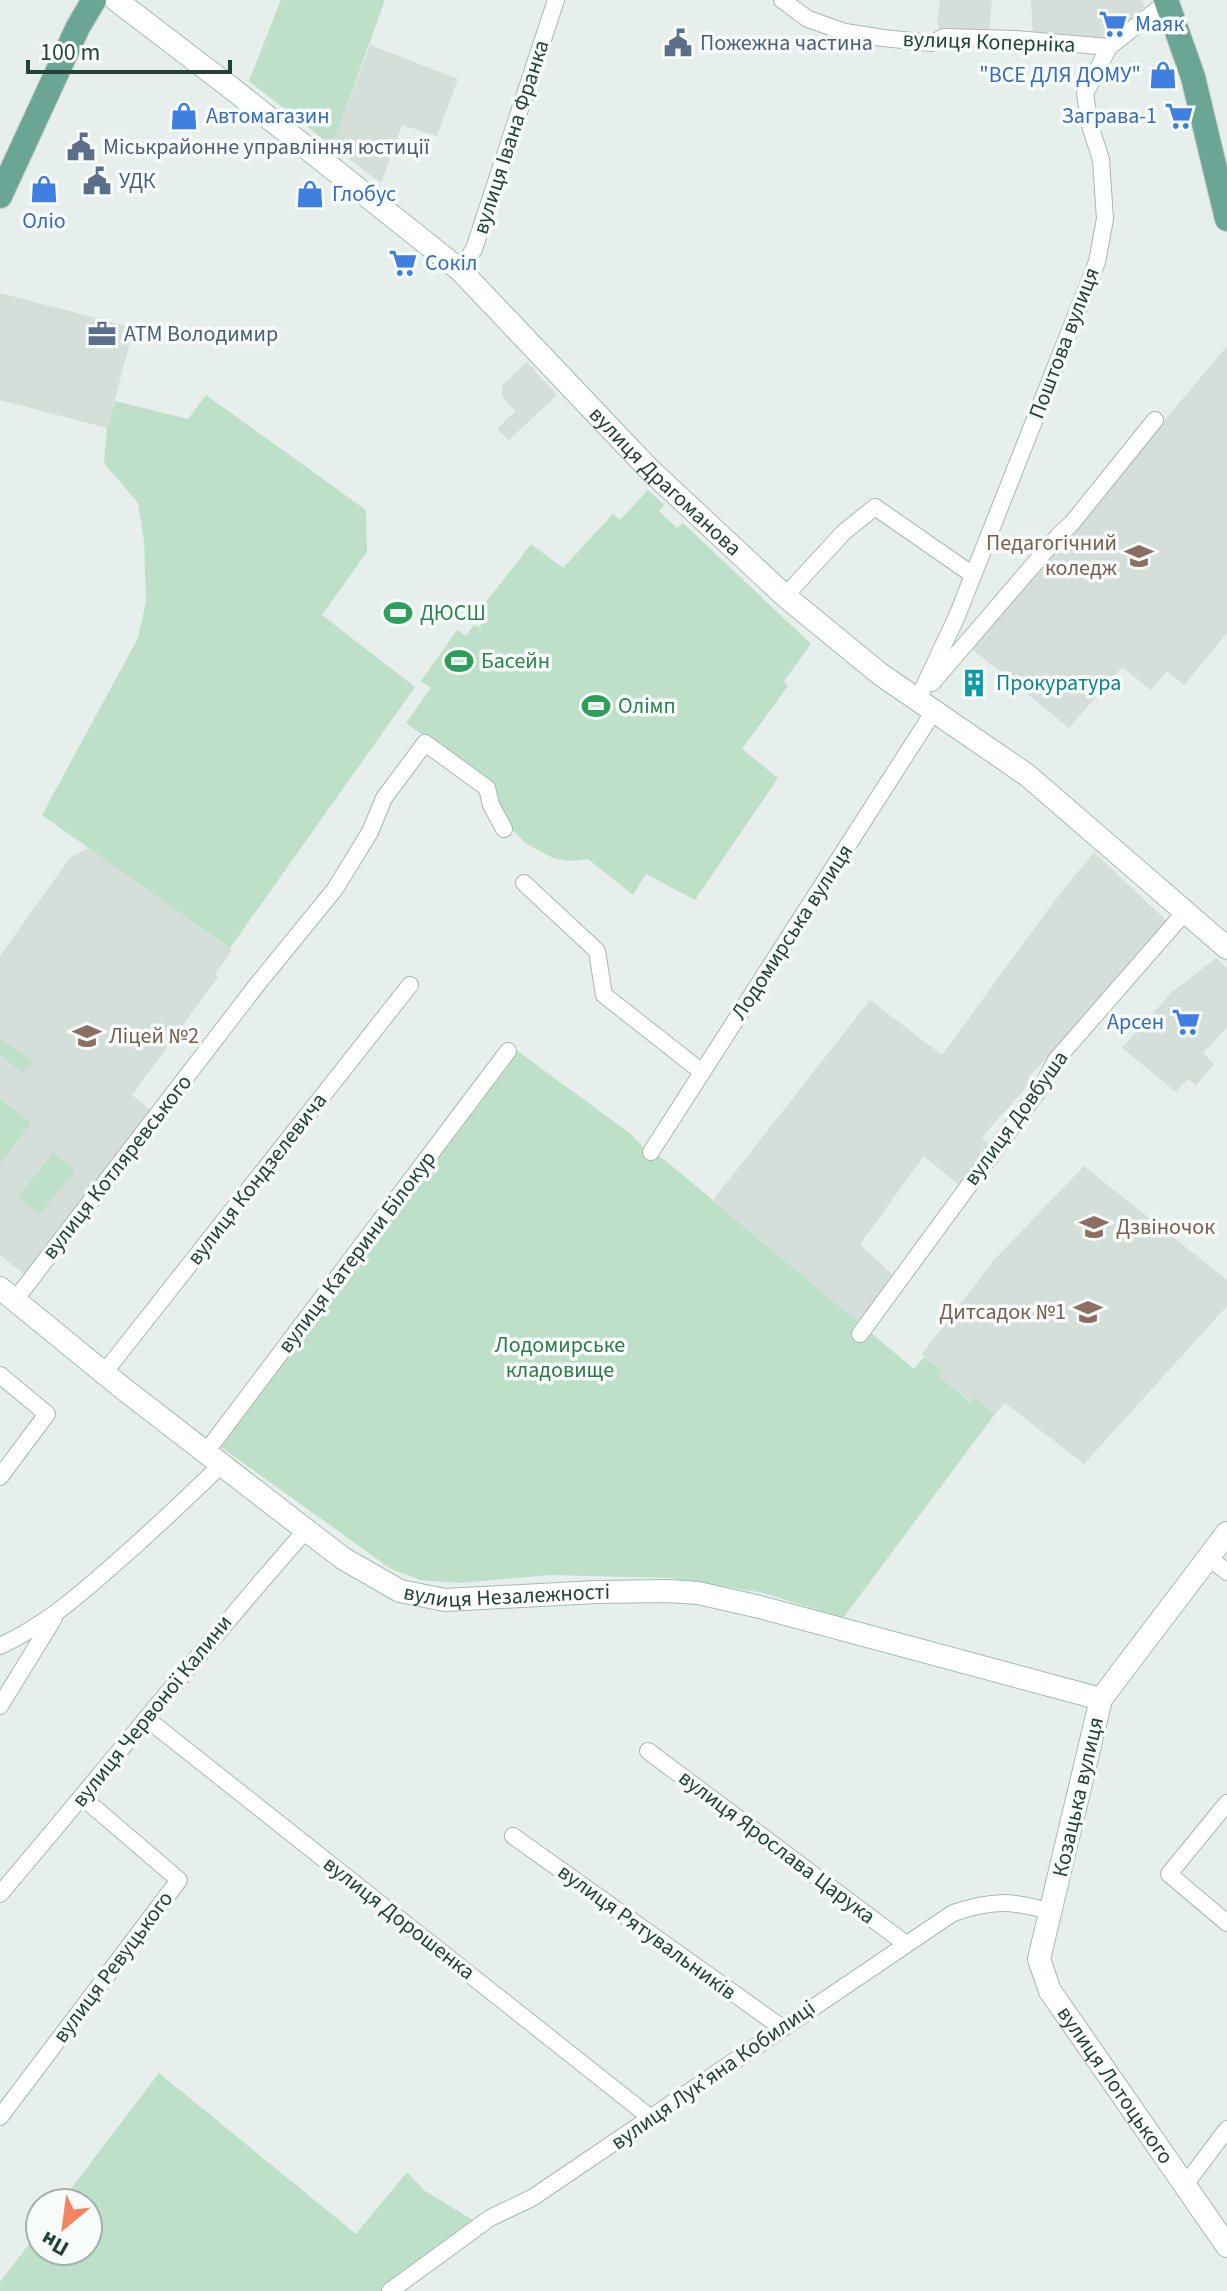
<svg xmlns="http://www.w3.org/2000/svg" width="1227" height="2291" font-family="'Source Sans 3',sans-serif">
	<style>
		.built { fill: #d4dfda }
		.green { fill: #bfe0c8 }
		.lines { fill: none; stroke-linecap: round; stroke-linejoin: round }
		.street-casing { stroke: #a8b8b2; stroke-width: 18 }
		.secondary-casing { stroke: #a4bbb3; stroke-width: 24 }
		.primary-casing { stroke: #c2cac8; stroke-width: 26 }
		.street { stroke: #fff; stroke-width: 16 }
		.secondary { stroke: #fff; stroke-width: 22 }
		.primary { stroke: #6aa596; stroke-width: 24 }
		.labels { text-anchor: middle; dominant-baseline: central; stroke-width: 7; stroke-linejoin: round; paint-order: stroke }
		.shop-label { font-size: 22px; fill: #366cbe; stroke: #f7fbf9; text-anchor: start }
		.street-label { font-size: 22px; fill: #24423a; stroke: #f7fbf9 }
		.service-label { font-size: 22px; fill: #4e5e75; stroke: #f7fbf9; text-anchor: start }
		.education-label { font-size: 22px; fill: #785e54; stroke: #f7fbf9; text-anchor: end }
		.leisure-label { font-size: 22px; fill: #27864d; stroke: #f7fbf9; text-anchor: start }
		.culture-label { font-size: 22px; fill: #0d838f; stroke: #f7fbf9; text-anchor: start }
		.park-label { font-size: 22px; fill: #2d7a4b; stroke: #f7fbf9 }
	</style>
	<rect width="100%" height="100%" fill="#e6efeb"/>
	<g class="built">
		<path d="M 940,0 L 992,0 L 989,31 L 939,29 L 937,21 Z"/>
		<path d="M 1031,0 L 1141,0 L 1145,6 L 1112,37 L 1098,38 L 1033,34 Z"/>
		<path d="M 370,45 L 458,79 L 437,136 L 402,125 L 381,183 L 332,146 Z"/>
		<path d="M 0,293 L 134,328 L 107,428 L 0,400 Z"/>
		<path d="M 1227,346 L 1227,633 L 1184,685 L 1167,671 L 1151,690 L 1122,667 L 1069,728 L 972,649 Z"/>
		<path d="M 527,362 L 557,395 L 509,440 L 497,429 L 515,411 L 502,396 L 502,386 Z"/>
		<path d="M 86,849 L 92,849 L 232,950 L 215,974 L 218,977 L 132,1095 L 152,1111 L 25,1275 L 0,1255 L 0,956 L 69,859 Z"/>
		<path d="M 1094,852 L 1169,923 L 1029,1077 L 1032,1081 L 982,1137 L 988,1143 L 959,1185 L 924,1156 L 860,1244 L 894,1276 L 860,1324 L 713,1200 L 870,1000 L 942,1055 L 1055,900 Z"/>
		<path d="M 1216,958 L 1227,968 L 1227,1027 L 1203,1053 L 1214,1064 L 1196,1085 L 1188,1079 L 1176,1092 L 1122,1048 L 1171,993 Z"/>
		<path d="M 1084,1166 L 1227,1280 L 1227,1306 L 1084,1464 L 1005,1403 L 995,1414 L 975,1397 L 971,1402 L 937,1374 L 940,1369 L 922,1354 L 993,1261 Z"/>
	</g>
	<g class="green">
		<path d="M 281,0 L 385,0 L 332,146 L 249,81 Z"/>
		<path d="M 206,395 L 366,510 L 367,552 L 322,615 L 415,687 L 230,948 L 42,815 L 138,638 L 146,602 L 144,541 L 138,503 L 104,463 L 107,428 L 115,401 L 188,419 Z"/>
		<path d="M 648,490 L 664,505 L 659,511 L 677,528 L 683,523 L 811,644 L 784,681 L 788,686 L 742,749 L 778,778 L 695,900 L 646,874 L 633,895 L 588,859 L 569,861 L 555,859 L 525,843 L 507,824 L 491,786 L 406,723 L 431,688 L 421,681 L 457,630 L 466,636 L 474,625 L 480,628 L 486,602 L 531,544 L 563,568 L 613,514 L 620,520 Z"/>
		<path d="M 0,1039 L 32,1061 L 23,1073 L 0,1055 Z"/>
		<path d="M 515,1049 L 632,1135 L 642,1146 L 666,1161 L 914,1369 L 924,1357 L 941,1369 L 937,1374 L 970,1402 L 975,1397 L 995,1414 L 843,1618 L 764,1593 L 670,1578 L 550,1575 L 460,1583 L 421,1580 L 391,1569 L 221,1447 Z"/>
		<path d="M 0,1099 L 31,1123 L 0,1164 Z"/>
		<path d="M 53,1153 L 75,1170 L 40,1214 L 18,1197 Z"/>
		<path d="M 159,2073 L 356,2234 L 407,2172 L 425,2191 L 476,2222 L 384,2291 L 0,2291 L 0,2282 L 40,2230 L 40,2251 L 88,2251 L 88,2203 L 60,2203 Z"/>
	</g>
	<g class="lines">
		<defs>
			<g id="street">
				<path d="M 782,0 L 808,19 L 845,32 L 883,38 L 932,43 L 944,37 L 1015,39 L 1109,47"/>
				<path d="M 460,270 L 474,249 L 556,0"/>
				<path d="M 785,596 L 844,532 L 875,507 L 973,575"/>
				<path d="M 932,683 L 1059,535 L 1072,523 L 1155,420"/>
				<path d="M 918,699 L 957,616 L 1097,262 L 1105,219 L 1101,160 L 1090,125 L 1085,94 L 1109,47 L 1167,2"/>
				<path d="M 524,883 L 597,951 L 604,995 L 702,1072"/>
				<path d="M 651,1152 L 934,711"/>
				<path d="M 15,1300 L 256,986 L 335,889 L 370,832 L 384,798 L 425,743 L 487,788 L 491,805 L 504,829"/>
				<path d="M 860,1334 L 1044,1083 L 1056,1060 L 1185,912"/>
				<path d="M 104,1373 L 410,985"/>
				<path d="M 0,1375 L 47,1414 L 0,1477"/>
				<path d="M 206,1452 L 508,1051"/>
				<path d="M 1208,1557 L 1227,1572"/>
				<path d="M 0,1646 C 43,1626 76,1598 111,1567 C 149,1534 185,1500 221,1465"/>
				<path d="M 0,1706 L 54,1618"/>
				<path d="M 147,1719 L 651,2118"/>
				<path d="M 648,1751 L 906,1944"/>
				<path d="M 1227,1803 L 1169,1874 L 1227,1923"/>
				<path d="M 513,1836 L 781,2027"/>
				<path d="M 0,1894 C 103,1773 201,1649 306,1530"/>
				<path d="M 0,2117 L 179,1880 L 82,1797"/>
				<path d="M 1185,2185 L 1227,2129"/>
				<path d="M 390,2291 L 490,2218 L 532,2198 L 953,1913 C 991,1900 1012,1900 1051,1912"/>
			</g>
			<g id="secondary">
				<path id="s1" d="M 116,0 L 230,87 L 460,270 L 649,469 L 785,596 L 880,674 L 1027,775 L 1227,948"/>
				<path id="s2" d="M 0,1288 L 120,1386 L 306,1530 L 344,1559 L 400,1591 L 445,1600 L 596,1592 L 668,1591 L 698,1593 L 760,1607 L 1101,1699"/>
				<path id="s3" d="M 1227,1533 L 1101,1699 L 1039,1959 L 1050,1991 L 1227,2246"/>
			</g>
			<g id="primary">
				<path d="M 1166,0 L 1193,77 L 1227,219"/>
				<path d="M 0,196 L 78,27 L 94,0"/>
			</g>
		</defs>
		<use href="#street" class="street-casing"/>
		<use href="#secondary" class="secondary-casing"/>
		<use href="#primary" class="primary-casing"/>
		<use href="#street" class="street"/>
		<use href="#secondary" class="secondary"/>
		<use href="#primary" class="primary"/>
	</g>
	<defs>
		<symbol id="supermarket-bare" viewBox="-9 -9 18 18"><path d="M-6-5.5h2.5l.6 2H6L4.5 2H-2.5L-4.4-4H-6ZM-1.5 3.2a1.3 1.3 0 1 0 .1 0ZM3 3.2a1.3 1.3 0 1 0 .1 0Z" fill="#3f7fe0" stroke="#f7fbf9" stroke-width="2.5" paint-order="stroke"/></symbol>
		<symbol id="civic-bare" viewBox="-9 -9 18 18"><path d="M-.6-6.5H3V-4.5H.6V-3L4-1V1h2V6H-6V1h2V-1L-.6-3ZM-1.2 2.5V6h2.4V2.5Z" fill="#5c6f8a" stroke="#f7fbf9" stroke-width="2.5" paint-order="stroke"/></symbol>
		<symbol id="shop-bare" viewBox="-9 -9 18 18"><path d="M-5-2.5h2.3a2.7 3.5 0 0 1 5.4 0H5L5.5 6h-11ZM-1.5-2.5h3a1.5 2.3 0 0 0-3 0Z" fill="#3f7fe0" stroke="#f7fbf9" stroke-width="2.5" paint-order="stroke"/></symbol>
		<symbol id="office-bare" viewBox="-9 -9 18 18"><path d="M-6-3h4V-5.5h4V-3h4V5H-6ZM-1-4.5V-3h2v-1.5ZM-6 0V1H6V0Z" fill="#5c6f8a" stroke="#f7fbf9" stroke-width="2.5" paint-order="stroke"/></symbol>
		<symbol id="university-bare" viewBox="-9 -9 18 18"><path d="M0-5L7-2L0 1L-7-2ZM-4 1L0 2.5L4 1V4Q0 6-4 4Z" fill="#8d6e63" stroke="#f7fbf9" stroke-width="2.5" paint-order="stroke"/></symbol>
		<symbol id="stadium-bare" viewBox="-9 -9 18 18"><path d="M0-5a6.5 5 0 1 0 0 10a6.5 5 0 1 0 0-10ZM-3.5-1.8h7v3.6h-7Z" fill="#2e9e5b" stroke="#f7fbf9" stroke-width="2.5" paint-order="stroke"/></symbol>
		<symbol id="building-bare" viewBox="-9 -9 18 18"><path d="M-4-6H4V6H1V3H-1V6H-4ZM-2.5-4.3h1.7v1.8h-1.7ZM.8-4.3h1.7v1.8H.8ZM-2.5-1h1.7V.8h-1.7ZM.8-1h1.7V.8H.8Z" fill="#0f9aa8" stroke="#f7fbf9" stroke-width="2.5" paint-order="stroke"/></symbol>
		<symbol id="school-bare" viewBox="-9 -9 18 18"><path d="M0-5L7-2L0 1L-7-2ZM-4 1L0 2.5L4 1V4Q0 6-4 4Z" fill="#8d6e63" stroke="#f7fbf9" stroke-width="2.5" paint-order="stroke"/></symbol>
	</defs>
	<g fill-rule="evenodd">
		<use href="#supermarket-bare" x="1093" y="4" width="40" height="40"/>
		<use href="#civic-bare" x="658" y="23" width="40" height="40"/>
		<use href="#shop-bare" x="1143" y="55" width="40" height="40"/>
		<use href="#shop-bare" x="164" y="96" width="40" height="40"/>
		<use href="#supermarket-bare" x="1159" y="96" width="40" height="40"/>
		<use href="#civic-bare" x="61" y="127" width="40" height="40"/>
		<use href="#civic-bare" x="77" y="161" width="40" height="40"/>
		<use href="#shop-bare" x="24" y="169" width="40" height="40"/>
		<use href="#shop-bare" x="290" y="174" width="40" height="40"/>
		<use href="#supermarket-bare" x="383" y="243" width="40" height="40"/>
		<use href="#office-bare" x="82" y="314" width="40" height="40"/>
		<use href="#university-bare" x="1119" y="536" width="40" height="40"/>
		<use href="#stadium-bare" x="378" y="593" width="40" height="40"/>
		<use href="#stadium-bare" x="439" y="641" width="40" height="40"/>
		<use href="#building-bare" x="954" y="663" width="40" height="40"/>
		<use href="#stadium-bare" x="576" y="686" width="40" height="40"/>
		<use href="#supermarket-bare" x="1166" y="1002" width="40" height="40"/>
		<use href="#school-bare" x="67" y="1016" width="40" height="40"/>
		<use href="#school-bare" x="1074" y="1207" width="40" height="40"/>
		<use href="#school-bare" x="1068" y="1292" width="40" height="40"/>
	</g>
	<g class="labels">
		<g class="shop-label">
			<text x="1135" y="24">Маяк</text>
			<text x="1141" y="75" text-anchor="end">"ВСЕ ДЛЯ ДОМУ"</text>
			<text x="206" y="116">Автомагазин</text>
			<text x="1157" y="116" text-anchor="end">Заграва-1</text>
			<text x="332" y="194">Глобус</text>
			<text x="44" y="221" text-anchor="middle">Оліо</text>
			<text x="425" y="263">Сокіл</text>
			<text x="1164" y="1022" text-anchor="end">Арсен</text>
		</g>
		<g class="street-label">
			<text transform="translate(989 42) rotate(2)">вулиця Коперніка</text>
			<text transform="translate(511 137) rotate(-72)">вулиця Івана Франка</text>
			<text transform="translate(1064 343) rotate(-69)">Поштова вулиця</text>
			<text stroke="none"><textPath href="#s1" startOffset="732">вулиця Драгоманова</textPath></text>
			<text transform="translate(792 932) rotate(-57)">Лодомирська вулиця</text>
			<text transform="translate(1016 1118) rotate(-54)">вулиця Довбуша</text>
			<text transform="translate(117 1167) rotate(-52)">вулиця Котляревського</text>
			<text transform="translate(257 1179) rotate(-52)">вулиця Кондзелевича</text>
			<text transform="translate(357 1252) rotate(-53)">вулиця Катерини Білокур</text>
			<text stroke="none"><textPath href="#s2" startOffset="610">вулиця Незалежності</textPath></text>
			<text transform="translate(152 1711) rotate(-51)">вулиця Червоної Калини</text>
			<text transform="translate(1078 1797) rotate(-77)">Козацька вулиця</text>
			<text transform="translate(777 1847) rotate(37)">вулиця Ярослава Царука</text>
			<text transform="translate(399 1918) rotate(38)">вулиця Дорошенка</text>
			<text transform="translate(647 1932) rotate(36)">вулиця Рятувальників</text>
			<text transform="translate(113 1967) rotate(-53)">вулиця Ревуцького</text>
			<text transform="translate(713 2075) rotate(-35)">вулиця Лукʼяна Кобилиці</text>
			<text stroke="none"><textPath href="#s3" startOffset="624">вулиця Лотоцького</textPath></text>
		</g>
		<g class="service-label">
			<text x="700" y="43">Пожежна частина</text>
			<text x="103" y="147">Міськрайонне управління юстиції</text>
			<text x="119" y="181">УДК</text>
			<text x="124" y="334">АТМ Володимир</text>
		</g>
		<g class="education-label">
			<text x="1117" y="543">Педагогічний<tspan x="1117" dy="25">коледж</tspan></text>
			<text x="109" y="1036" text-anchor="start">Ліцей №2</text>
			<text x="1116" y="1227" text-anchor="start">Дзвіночок</text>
			<text x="1066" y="1312">Дитсадок №1</text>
		</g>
		<g class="leisure-label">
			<text x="420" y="613">ДЮСШ</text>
			<text x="481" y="661">Басейн</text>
			<text x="618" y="706">Олімп</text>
		</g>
		<g class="culture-label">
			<text x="996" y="683">Прокуратура</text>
		</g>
		<g class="park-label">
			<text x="560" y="1345">Лодомирське<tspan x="560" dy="25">кладовище</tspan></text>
		</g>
	</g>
	<g transform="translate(64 2227) rotate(209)"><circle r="38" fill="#f7fbf9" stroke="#a3b1ad" stroke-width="2"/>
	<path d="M0-6L14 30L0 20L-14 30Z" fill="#f4845f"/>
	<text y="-12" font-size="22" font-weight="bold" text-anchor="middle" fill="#24423a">Пн</text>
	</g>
	<path d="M28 60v12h202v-12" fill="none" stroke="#24423a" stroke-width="4"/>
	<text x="40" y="60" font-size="24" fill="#24423a" stroke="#f7fbf9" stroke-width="6" paint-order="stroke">100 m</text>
</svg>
